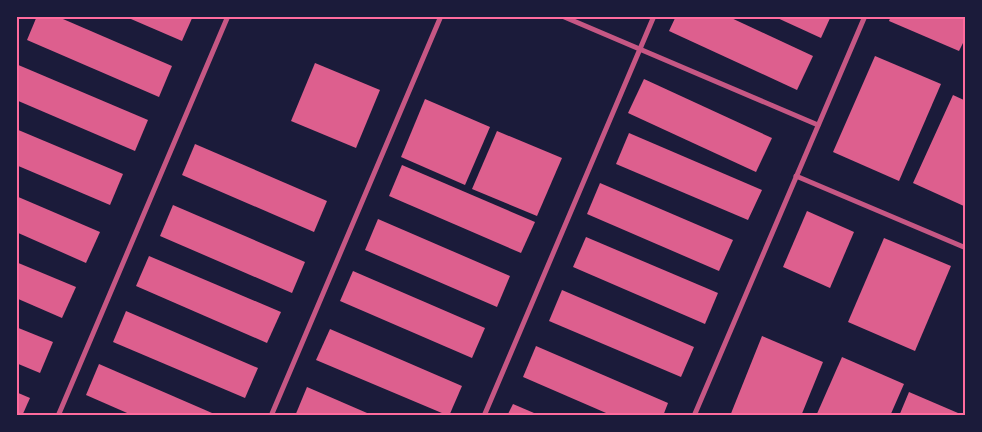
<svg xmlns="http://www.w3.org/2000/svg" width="982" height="432" font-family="Spectral,serif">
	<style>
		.building { fill: #dd5f8e }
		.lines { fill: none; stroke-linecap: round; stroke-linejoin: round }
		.minor { stroke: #c65784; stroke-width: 5 }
		.neatline { fill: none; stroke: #ff6b9d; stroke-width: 2 }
	</style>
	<rect width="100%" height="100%" fill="#1b1b3a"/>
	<g class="building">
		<path d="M 37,16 L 56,16 L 172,66 L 159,97 L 27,40 Z"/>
		<path d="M 124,16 L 193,16 L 182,41 Z"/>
		<path d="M 676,16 L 727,16 L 813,56 L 797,90 L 669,31 Z"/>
		<path d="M 773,16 L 831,16 L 821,38 Z"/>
		<path d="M 891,16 L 966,16 L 966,37 L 959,51 L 889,21 Z"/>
		<path d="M 875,56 L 941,84 L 899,181 L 833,152 Z"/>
		<path d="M 315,63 L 380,90 L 356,148 L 291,121 Z"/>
		<path d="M 16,64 L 148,120 L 135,151 L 16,100 Z"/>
		<path d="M 644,79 L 772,138 L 756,172 L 628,113 Z"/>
		<path d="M 953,95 L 966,101 L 966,207 L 913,183 Z"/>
		<path d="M 425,99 L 490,127 L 465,185 L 401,157 Z"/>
		<path d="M 16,129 L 123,174 L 110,205 L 16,165 Z"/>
		<path d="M 497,131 L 562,158 L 537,216 L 472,189 Z"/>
		<path d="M 629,133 L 762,190 L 748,220 L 616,164 Z"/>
		<path d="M 195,144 L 327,201 L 314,232 L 182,175 Z"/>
		<path d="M 402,165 L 535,222 L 521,253 L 389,196 Z"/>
		<path d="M 600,183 L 733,240 L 719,271 L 587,214 Z"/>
		<path d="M 16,196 L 100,232 L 86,263 L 16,232 Z"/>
		<path d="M 173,205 L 305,262 L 292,293 L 160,236 Z"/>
		<path d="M 807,211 L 854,232 L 830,288 L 783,267 Z"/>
		<path d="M 378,219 L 510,276 L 497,307 L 365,250 Z"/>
		<path d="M 586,237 L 718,293 L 705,324 L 573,267 Z"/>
		<path d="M 884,238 L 951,266 L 915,351 L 848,322 Z"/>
		<path d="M 149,256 L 281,312 L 267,343 L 136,286 Z"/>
		<path d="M 16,262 L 76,287 L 62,318 L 16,298 Z"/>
		<path d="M 353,271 L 485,328 L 472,358 L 340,301 Z"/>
		<path d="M 562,290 L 694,347 L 681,377 L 549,321 Z"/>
		<path d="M 126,311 L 258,368 L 245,398 L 113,342 Z"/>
		<path d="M 16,327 L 53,342 L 40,373 L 16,363 Z"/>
		<path d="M 330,329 L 462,386 L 449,416 L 316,360 Z"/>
		<path d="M 762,336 L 823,362 L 801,416 L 730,416 Z"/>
		<path d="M 536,346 L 668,403 L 663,416 L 613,416 L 523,377 Z"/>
		<path d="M 842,357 L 904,384 L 890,416 L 816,416 Z"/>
		<path d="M 99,364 L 219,416 L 134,416 L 86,395 Z"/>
		<path d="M 307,387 L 374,416 L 295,416 Z"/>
		<path d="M 16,392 L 30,398 L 22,416 L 16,416 Z"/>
		<path d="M 909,392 L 965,416 L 899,416 Z"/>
		<path d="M 513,404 L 541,416 L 507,416 Z"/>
	</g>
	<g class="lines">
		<g class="minor">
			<path d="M 562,16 L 818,125"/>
			<path d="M 796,176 L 966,248"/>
			<path d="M 58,416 L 228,16"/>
			<path d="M 271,416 L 441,16"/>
			<path d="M 484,416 L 654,16"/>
			<path d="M 694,416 L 865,16"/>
		</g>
	</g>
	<rect width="982" height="432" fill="none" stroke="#1b1b3a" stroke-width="35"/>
	<rect x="18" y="18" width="946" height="396" class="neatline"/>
</svg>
